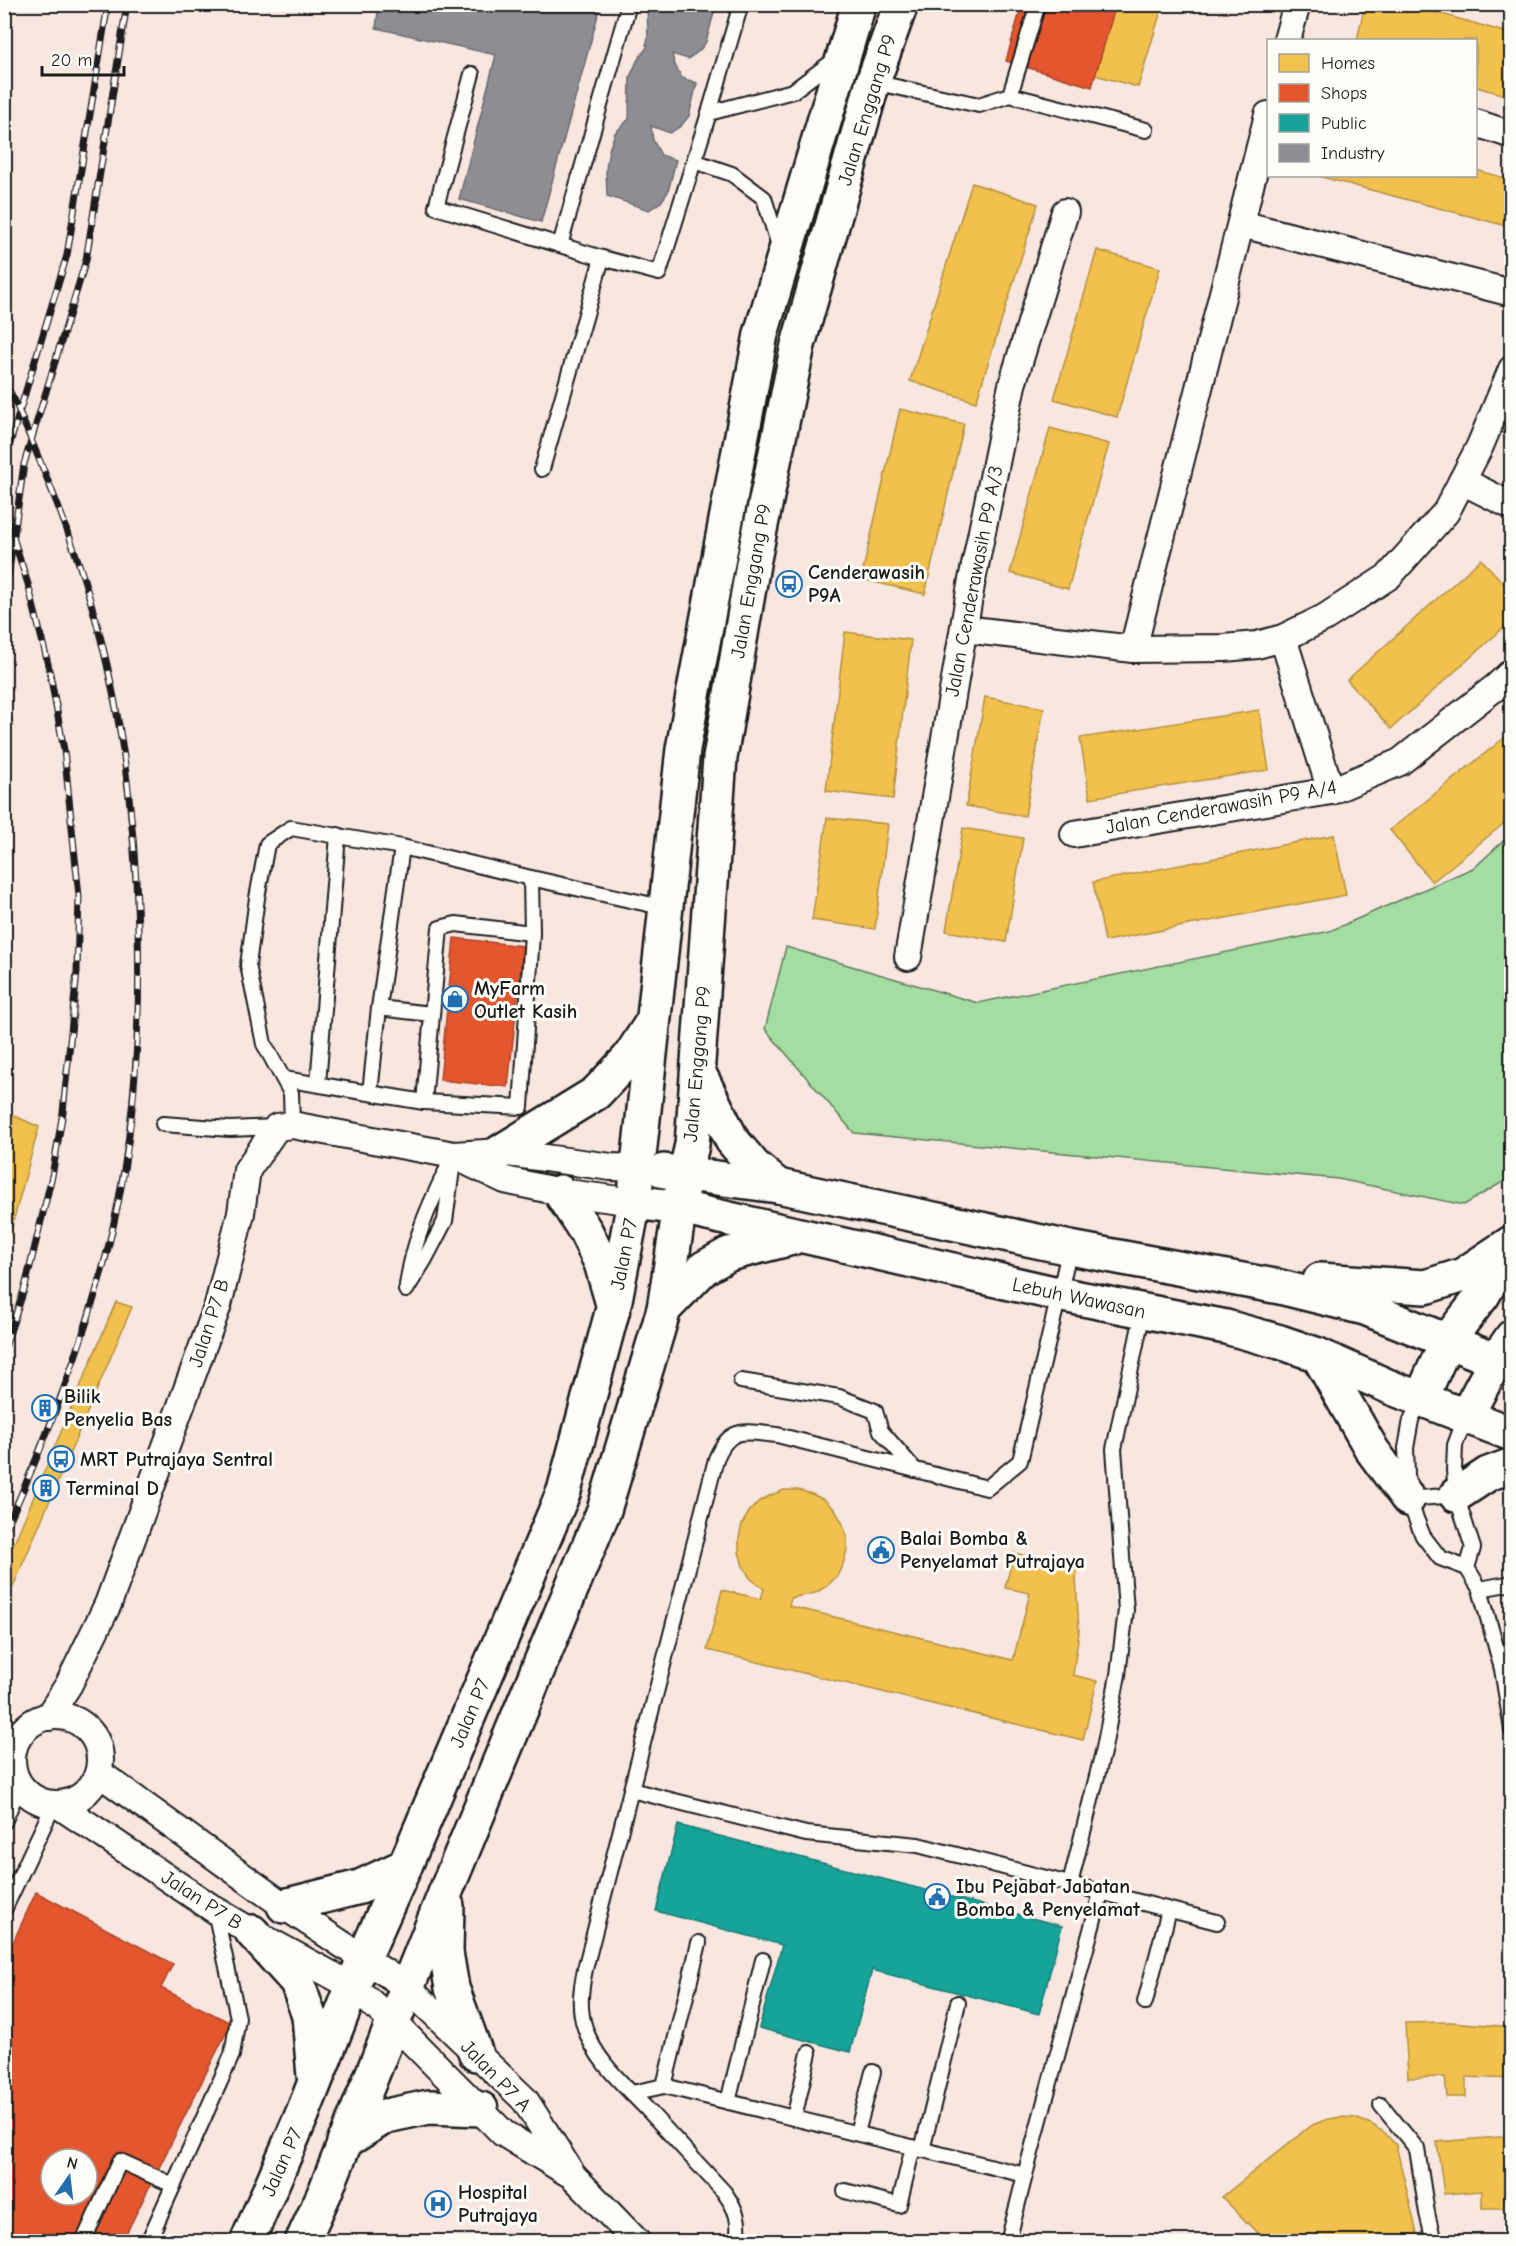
<svg xmlns="http://www.w3.org/2000/svg" width="1516" height="2246" font-family="'Comic Neue',sans-serif">
	<style>
		.green { fill: #a4dda1; stroke: #607c5e; stroke-width: 1.5 }
		.homes { fill: #f2c14e; stroke: #b2903f; stroke-width: 1.5 }
		.shops { fill: #e4572e; stroke: #a84529; stroke-width: 1.5; fill-rule: evenodd }
		.public { fill: #17a398; stroke: #187a73; stroke-width: 1.5 }
		.industry { fill: #8d8d92; stroke: #6b6b6f; stroke-width: 1.5 }
		.lines { fill: none; stroke-linecap: round; stroke-linejoin: round }
		.service-casing { stroke: #1c1c1c; stroke-width: 18 }
		.minor-casing { stroke: #1c1c1c; stroke-width: 30 }
		.tertiary-casing { stroke: #1c1c1c; stroke-width: 38 }
		.secondary-casing { stroke: #1c1c1c; stroke-width: 38 }
		.service { stroke: #fdfcf7; stroke-width: 14 }
		.minor { stroke: #fdfcf7; stroke-width: 26 }
		.tertiary { stroke: #fdfcf7; stroke-width: 33 }
		.secondary { stroke: #fdfcf7; stroke-width: 33 }
		.rail-casing { stroke: #1c1c1c; stroke-width: 7 }
		.rail { stroke: #fdfcf7; stroke-width: 4.5; stroke-dasharray: 14; stroke-linecap: butt }
		.labels { text-anchor: middle; dominant-baseline: central; stroke-width: 6; stroke-linejoin: round; paint-order: stroke }
		.street-label { font-size: 20px; fill: #1c1c1c; stroke: #fdfcf7 }
		.poi-label { font-size: 20px; font-weight: bold; fill: #1c1c1c; stroke: #fdfcf7; text-anchor: start }
	</style>
	<rect width="100%" height="100%" fill="#f8e6e0"/>
	<filter id="ink" filterUnits="userSpaceOnUse"><feTurbulence type="fractalNoise" baseFrequency=".0167" numOctaves="2"/><feDisplacementMap in="SourceGraphic" scale="12" xChannelSelector="R" yChannelSelector="G"/><feConvolveMatrix kernelMatrix="1 2 1 2 8 2 1 2 1" color-interpolation-filters="sRGB"/></filter>
	<g filter="url(#ink)">
		<path class="green" d="M 1511,834 L 1511,1177 L 1464,1205 L 1338,1179 L 854,1133 L 765,1029 L 786,947 L 978,1003 L 1330,931 L 1475,867 Z"/>
		<g class="homes">
			<path d="M 1116,4 L 1163,4 L 1138,87 L 1095,75 Z"/>
			<path d="M 1365,4 L 1407,4 L 1512,34 L 1512,97 L 1476,87 L 1476,40 L 1357,40 Z"/>
			<path d="M 1476,170 L 1512,180 L 1512,193 L 1503,225 L 1318,176 L 1476,176 Z"/>
			<path d="M 972,183 L 1038,204 L 976,402 L 910,381 Z"/>
			<path d="M 1097,250 L 1160,268 L 1117,417 L 1054,399 Z"/>
			<path d="M 900,409 L 964,424 L 925,594 L 861,579 Z"/>
			<path d="M 1050,428 L 1109,444 L 1068,589 L 1010,573 Z"/>
			<path d="M 1481,559 L 1512,592 L 1512,620 L 1391,729 L 1347,680 Z"/>
			<path d="M 845,632 L 911,640 L 893,799 L 826,791 Z"/>
			<path d="M 985,697 L 1044,708 L 1025,816 L 966,806 Z"/>
			<path d="M 1259,710 L 1269,770 L 1090,798 L 1080,738 Z"/>
			<path d="M 1509,734 L 1512,738 L 1512,817 L 1432,882 L 1390,830 Z"/>
			<path d="M 827,818 L 888,824 L 875,929 L 812,920 Z"/>
			<path d="M 963,828 L 1023,838 L 1006,942 L 946,931 Z"/>
			<path d="M 1334,835 L 1346,895 L 1105,941 L 1093,882 Z"/>
			<path d="M 4,1111 L 39,1127 L 4,1255 Z"/>
			<path d="M 116,1302 L 132,1307 L 4,1608 L 4,1567 Z"/>
			<path d="M 42,1400 L 51,1404 L 47,1415 L 38,1411 Z"/>
			<path d="M 784,1490 L 799,1490 L 812,1494 L 825,1500 L 835,1510 L 842,1522 L 847,1536 L 847,1550 L 843,1564 L 837,1576 L 827,1586 L 815,1593 L 791,1598 L 789,1606 L 1013,1660 L 1030,1593 L 1005,1588 L 1014,1553 L 1078,1569 L 1076,1577 L 1079,1632 L 1073,1675 L 1097,1681 L 1083,1740 L 707,1650 L 722,1590 L 761,1599 L 764,1589 L 750,1578 L 743,1566 L 739,1552 L 739,1538 L 742,1524 L 749,1512 L 758,1502 L 771,1495 Z"/>
			<path d="M 1451,2022 L 1512,2027 L 1512,2079 L 1466,2077 L 1466,2097 L 1447,2097 L 1445,2077 L 1408,2078 L 1405,2023 Z"/>
			<path d="M 1340,2117 L 1355,2118 L 1371,2124 L 1385,2133 L 1396,2145 L 1419,2242 L 1266,2242 L 1222,2197 L 1310,2126 L 1325,2120 Z"/>
			<path d="M 1512,2136 L 1512,2189 L 1504,2189 L 1504,2208 L 1482,2208 L 1482,2191 L 1444,2194 L 1437,2142 Z"/>
		</g>
		<g class="shops">
			<path d="M 1022,4 L 1116,4 L 1092,87 L 1006,61 Z"/>
			<path d="M 454,938 L 523,946 L 508,1087 L 440,1080 Z"/>
			<path d="M 36,1892 L 173,1964 L 161,1988 L 231,2023 L 122,2242 L 4,2242 L 4,1962 ZM 51,2159 L 87,2159 L 87,2195 L 51,2195 Z"/>
		</g>
		<path class="public" d="M 678,1825 L 1062,1926 L 1039,2014 L 872,1970 L 850,2052 L 759,2028 L 782,1945 L 656,1911 Z"/>
		<g class="industry">
			<path d="M 379,4 L 601,4 L 541,222 L 459,199 L 496,55 L 376,28 Z"/>
			<path d="M 647,4 L 700,4 L 715,9 L 706,42 L 699,51 L 688,59 L 672,54 L 674,63 L 682,78 L 697,83 L 689,116 L 681,126 L 670,133 L 651,126 L 653,140 L 661,155 L 676,160 L 668,192 L 661,202 L 649,210 L 607,196 L 606,169 L 609,150 L 615,133 L 629,119 L 630,77 L 637,61 L 648,46 L 646,45 L 648,38 Z"/>
		</g>
		<g class="lines">
			<defs>
				<g id="service">
					<path d="M 472,74 L 436,207 L 602,258 L 659,273 L 709,113 L 741,4"/>
					<path d="M 873,82 L 979,105 L 1010,95 L 1038,4"/>
					<path d="M 1010,95 L 1146,130"/>
					<path d="M 709,113 L 793,91 L 837,58"/>
					<path d="M 694,161 L 732,174 L 764,198 L 780,249"/>
					<path d="M 560,245 L 629,4"/>
					<path d="M 542,469 L 602,258"/>
					<path d="M 379,1008 L 431,1014"/>
					<path d="M 284,1079 L 424,1102 L 521,1107 L 532,933 L 531,878"/>
					<path d="M 318,1084 L 338,835"/>
					<path d="M 370,1093 L 379,1008 L 402,847"/>
					<path d="M 424,1102 L 440,928 L 456,924 L 532,933"/>
					<path d="M 163,1124 L 230,1129 L 277,1127"/>
					<path d="M 292,1125 L 291,1093 L 264,1044 L 248,965 L 257,898 L 267,844 L 291,828 L 402,847 L 531,878 L 666,908"/>
					<path d="M 407,1285 C 414,1239 428,1207 449,1165"/>
					<path d="M 406,1290 L 425,1259 L 445,1221 L 454,1155"/>
					<path d="M 741,1381 L 839,1397 L 875,1411 L 881,1431 L 915,1470"/>
					<path d="M 1421,1399 L 1411,1420 L 1406,1448 L 1408,1499 L 1423,1536 L 1440,1558 L 1467,1568 L 1480,1589"/>
					<path d="M 1466,1416 L 1455,1445 L 1454,1470 L 1456,1495 L 1473,1548 L 1467,1568"/>
					<path d="M 1408,1499 L 1456,1495"/>
					<path d="M 1512,1583 L 1480,1589 L 1502,1669 L 1512,1730"/>
					<path d="M 631,1790 L 806,1834 L 918,1845 L 1217,1922"/>
					<path d="M 4,1822 L 20,1785"/>
					<path d="M 1070,1884 L 1104,1748 L 1118,1675 L 1126,1610 L 1114,1449 L 1143,1311"/>
					<path d="M 4,1910 L 54,1804"/>
					<path d="M 1145,2002 L 1169,1910"/>
					<path d="M 664,2086 L 699,1943"/>
					<path d="M 632,2093 L 664,2086 L 1025,2175 L 1101,1893"/>
					<path d="M 728,2102 L 763,1960"/>
					<path d="M 1381,2105 L 1417,2149 L 1427,2213 L 1434,2242"/>
					<path d="M 794,2118 L 809,2053"/>
					<path d="M 857,2133 L 873,2072"/>
					<path d="M 922,2150 L 958,2003"/>
					<path d="M 845,2191 L 899,2205 L 913,2147"/>
					<path d="M 83,2242 L 120,2161 L 173,2185"/>
					<path d="M 148,2242 L 232,2055 L 238,2018 L 215,1911"/>
					<path d="M 737,2242 C 741,2220 736,2209 724,2192 C 698,2164 672,2136 646,2108 C 623,2084 595,2060 585,2028 C 578,2008 581,1989 585,1969 L 716,1459 C 730,1425 745,1432 777,1435 L 987,1488 L 1020,1461 L 1070,1248"/>
					<path d="M 1008,2242 L 1025,2175"/>
				</g>
				<g id="minor">
					<path d="M 1287,40 L 1297,4"/>
					<path d="M 1476,123 L 1512,135"/>
					<path d="M 1241,224 L 1512,293"/>
					<path d="M 1462,481 L 1512,506"/>
					<path d="M 964,629 L 1133,649 L 1224,648 L 1257,645 L 1283,638 L 1324,618 L 1389,576 L 1446,512 L 1480,446 L 1512,369"/>
					<path d="M 1283,638 L 1331,791"/>
					<path d="M 1133,649 L 1268,115"/>
					<path d="M 1074,834 L 1331,791 L 1400,762 L 1497,686 L 1512,672"/>
					<path d="M 908,957 L 971,585 L 1012,385 L 1065,212"/>
					<path d="M 457,1157 L 505,1180 L 560,1192 L 634,1202"/>
					<circle cx="56" cy="1760" r="44"/>
					<path d="M 48,1717 L 69,1684 L 108,1604 L 218,1305 L 241,1213 L 247,1170 L 277,1127 L 292,1125 L 454,1155 L 500,1152 L 611,1167 L 639,1168"/>
					<path d="M 99,1773 L 284,1906 L 407,1987 L 525,2100 L 573,2176 L 637,2242"/>
					<path d="M 57,1804 L 215,1910 L 252,1932 L 352,1986 L 393,2022 L 503,2133 L 568,2173"/>
				</g>
				<g id="tertiary">
					<path d="M 1421,1399 L 1447,1341 L 1483,1295 L 1512,1243"/>
					<path d="M 1466,1416 L 1496,1360 L 1512,1337"/>
				</g>
				<g id="secondary">
					<path d="M 698,1071 L 732,1140 L 754,1166 L 778,1186"/>
					<path d="M 500,1152 L 596,1093 L 629,1058 L 651,1024"/>
					<path d="M 664,1171 L 778,1186 L 1070,1248 L 1280,1287 L 1365,1308 L 1512,1367"/>
					<path d="M 560,1192 L 586,1232 L 601,1263 L 613,1304"/>
					<path d="M 634,1202 L 681,1208 L 1058,1294 L 1226,1327 L 1280,1342 L 1318,1355 L 1392,1388 L 1512,1434"/>
					<path d="M 1320,1280 L 1425,1287 L 1463,1275 L 1511,1243"/>
					<path d="M 664,1309 L 704,1268 L 729,1254 L 792,1238"/>
					<path d="M 1318,1355 L 1372,1450 L 1408,1499"/>
					<path d="M 1456,1495 L 1488,1474 L 1512,1465"/>
					<path d="M 284,1906 L 360,1887 L 405,1866"/>
					<path d="M 447,1906 L 446,1952 L 452,1988 L 476,2054"/>
					<path d="M 252,1932 L 297,1982 L 309,2016 L 314,2076"/>
					<path d="M 344,2142 L 386,2116 L 429,2107 L 481,2109"/>
					<path d="M 247,2242 L 302,2115 L 364,1958 L 405,1866 L 564,1491 L 614,1305 L 634,1202 L 683,749 L 761,334 L 859,4"/>
					<path d="M 302,2242 L 325,2192 L 448,1886 L 604,1510 L 664,1309 L 685,1174 L 692,1145 L 720,758 L 753,564 L 798,345 L 873,82 L 901,4"/>
				</g>
			</defs>
			<use href="#service" class="service-casing"/>
			<use href="#minor" class="minor-casing"/>
			<use href="#tertiary" class="tertiary-casing"/>
			<use href="#secondary" class="secondary-casing"/>
			<use href="#service" class="service"/>
			<use href="#minor" class="minor"/>
			<use href="#tertiary" class="tertiary"/>
			<use href="#secondary" class="secondary"/>
			<defs>
				<g id="rail">
					<path d="M 4,382 L 14,399 C 42,466 71,532 91,603 C 122,708 135,819 138,929 C 141,1039 134,1149 106,1256 C 81,1351 45,1443 4,1533"/>
					<path d="M 4,463 L 67,255 L 108,4"/>
					<path d="M 4,509 L 28,584 L 49,668 L 64,750 L 79,896 L 77,972 L 63,1112 L 52,1176 L 25,1287 L 4,1350"/>
					<path d="M 4,605 L 24,464 L 86,260 L 127,4"/>
				</g>
			</defs>
			<use href="#rail" class="rail-casing"/>
			<use href="#rail" class="rail"/>
		</g>
	</g>
	<defs>
		<symbol id="bus-ring" viewBox="-11 -11 22 22"><circle r="9.5" fill="#fdfcf7" stroke="#1f6fb2" stroke-width="1.5"/><path d="M-5-6H5V4H4V6H2V4H-2V6H-4V4H-5ZM-3.5-4V0h7V-4ZM-3.5 1.2v1.5H-2V1.2ZM2 1.2v1.5H3.5V1.2Z" fill="#1f6fb2"/></symbol>
		<symbol id="shop-ring" viewBox="-11 -11 22 22"><circle r="9.5" fill="#fdfcf7" stroke="#1f6fb2" stroke-width="1.5"/><path d="M-5-2.5h2.3a2.7 3.5 0 0 1 5.4 0H5L5.5 6h-11ZM-1.5-2.5h3a1.5 2.3 0 0 0-3 0Z" fill="#1f6fb2"/></symbol>
		<symbol id="building-ring" viewBox="-11 -11 22 22"><circle r="9.5" fill="#fdfcf7" stroke="#1f6fb2" stroke-width="1.5"/><path d="M-4-6H4V6H1V3H-1V6H-4ZM-2.5-4.3h1.7v1.8h-1.7ZM.8-4.3h1.7v1.8H.8ZM-2.5-1h1.7V.8h-1.7ZM.8-1h1.7V.8H.8Z" fill="#1f6fb2"/></symbol>
		<symbol id="civic-ring" viewBox="-11 -11 22 22"><circle r="9.5" fill="#fdfcf7" stroke="#1f6fb2" stroke-width="1.5"/><path d="M-.6-6.5H3V-4.5H.6V-3L4-1V1h2V6H-6V1h2V-1L-.6-3ZM-1.2 2.5V6h2.4V2.5Z" fill="#1f6fb2"/></symbol>
		<symbol id="hospital-ring" viewBox="-11 -11 22 22"><circle r="9.5" fill="#fdfcf7" stroke="#1f6fb2" stroke-width="1.5"/><path d="M-5-5h3v3.5h4V-5h3V5h-3V1.5h-4V5h-3Z" fill="#1f6fb2"/></symbol>
	</defs>
	<g fill-rule="evenodd">
		<use href="#bus-ring" x="774" y="569" width="30" height="30"/>
		<use href="#shop-ring" x="440" y="984" width="30" height="30"/>
		<use href="#building-ring" x="30" y="1393" width="30" height="30"/>
		<use href="#bus-ring" x="46" y="1444" width="30" height="30"/>
		<use href="#building-ring" x="31" y="1473" width="30" height="30"/>
		<use href="#civic-ring" x="866" y="1535" width="30" height="30"/>
		<use href="#civic-ring" x="922" y="1882" width="30" height="30"/>
		<use href="#hospital-ring" x="423" y="2189" width="30" height="30"/>
	</g>
	<g class="labels">
		<g class="street-label">
			<text transform="translate(867 110) rotate(-73)">Jalan Enggang P9</text>
			<text transform="translate(751 581) rotate(-80)">Jalan Enggang P9</text>
			<text transform="translate(974 581) rotate(-79)">Jalan Cenderawasih P9 A/3</text>
			<text transform="translate(1221 807) rotate(-10)">Jalan Cenderawasih P9 A/4</text>
			<text transform="translate(697 1064) rotate(-85)">Jalan Enggang P9</text>
			<text transform="translate(624 1254) rotate(-79)">Jalan P7</text>
			<text transform="translate(1079 1298) rotate(12)">Lebuh Wawasan</text>
			<text transform="translate(209 1323) rotate(-72)">Jalan P7 B</text>
			<text transform="translate(470 1713) rotate(-67)">Jalan P7</text>
			<text transform="translate(202 1900) rotate(33)">Jalan P7 B</text>
			<text transform="translate(496 2076) rotate(46)">Jalan P7 A</text>
			<text transform="translate(282 2162) rotate(-66)">Jalan P7</text>
		</g>
		<g class="poi-label">
			<text x="808" y="572">Cenderawasih<tspan x="808" dy="23">P9A</tspan></text>
			<text x="474" y="988">MyFarm<tspan x="474" dy="23">Outlet Kasih</tspan></text>
			<text x="64" y="1396">Bilik<tspan x="64" dy="23">Penyelia Bas</tspan></text>
			<text x="80" y="1459">MRT Putrajaya Sentral</text>
			<text x="66" y="1488">Terminal D</text>
			<text x="900" y="1538">Balai Bomba &amp;<tspan x="900" dy="23">Penyelamat Putrajaya</tspan></text>
			<text x="956" y="1886">Ibu Pejabat Jabatan<tspan x="956" dy="23">Bomba &amp; Penyelamat</tspan></text>
			<text x="458" y="2192">Hospital<tspan x="458" dy="23">Putrajaya</tspan></text>
		</g>
	</g>
	<rect width="1516" height="2246" fill="none" stroke="#fdfcf7" stroke-width="24"/>
	<rect x="12" y="12" width="1492" height="2222" fill="none" stroke="#1c1c1c" stroke-width="2" filter="url(#ink)"/>
	<rect x="1267" y="39" width="210" height="138" fill="#fdfcf7" stroke="#a3a29f" stroke-width="1.5"/>
	<rect x="1279" y="54" width="30" height="18" fill="#f2c14e" stroke="#a3a29f" stroke-width="1.5"/>
	<text x="1321" y="69" font-size="18" fill="#1c1c1c">Homes</text>
	<rect x="1279" y="84" width="30" height="18" fill="#e4572e" stroke="#a3a29f" stroke-width="1.5"/>
	<text x="1321" y="99" font-size="18" fill="#1c1c1c">Shops</text>
	<rect x="1279" y="114" width="30" height="18" fill="#17a398" stroke="#a3a29f" stroke-width="1.5"/>
	<text x="1321" y="129" font-size="18" fill="#1c1c1c">Public</text>
	<rect x="1279" y="144" width="30" height="18" fill="#8d8d92" stroke="#a3a29f" stroke-width="1.5"/>
	<text x="1321" y="159" font-size="18" fill="#1c1c1c">Industry</text>
	<g transform="translate(69 2177) rotate(14)"><circle r="28" fill="#fdfcf7" stroke="#a3a29f" stroke-width="1.5"/>
	<path d="M0-4.5L10 22L0 15L-10 22Z" fill="#1f6fb2"/>
	<text y="-9" font-size="16" font-weight="bold" text-anchor="middle" fill="#1c1c1c">N</text>
	</g>
	<path d="M42 66v9h82v-9" fill="none" stroke="#1c1c1c" stroke-width="3"/>
	<text x="51" y="66" font-size="18" fill="#1c1c1c" stroke="#fdfcf7" stroke-width="4.5" paint-order="stroke">20 m</text>
</svg>
